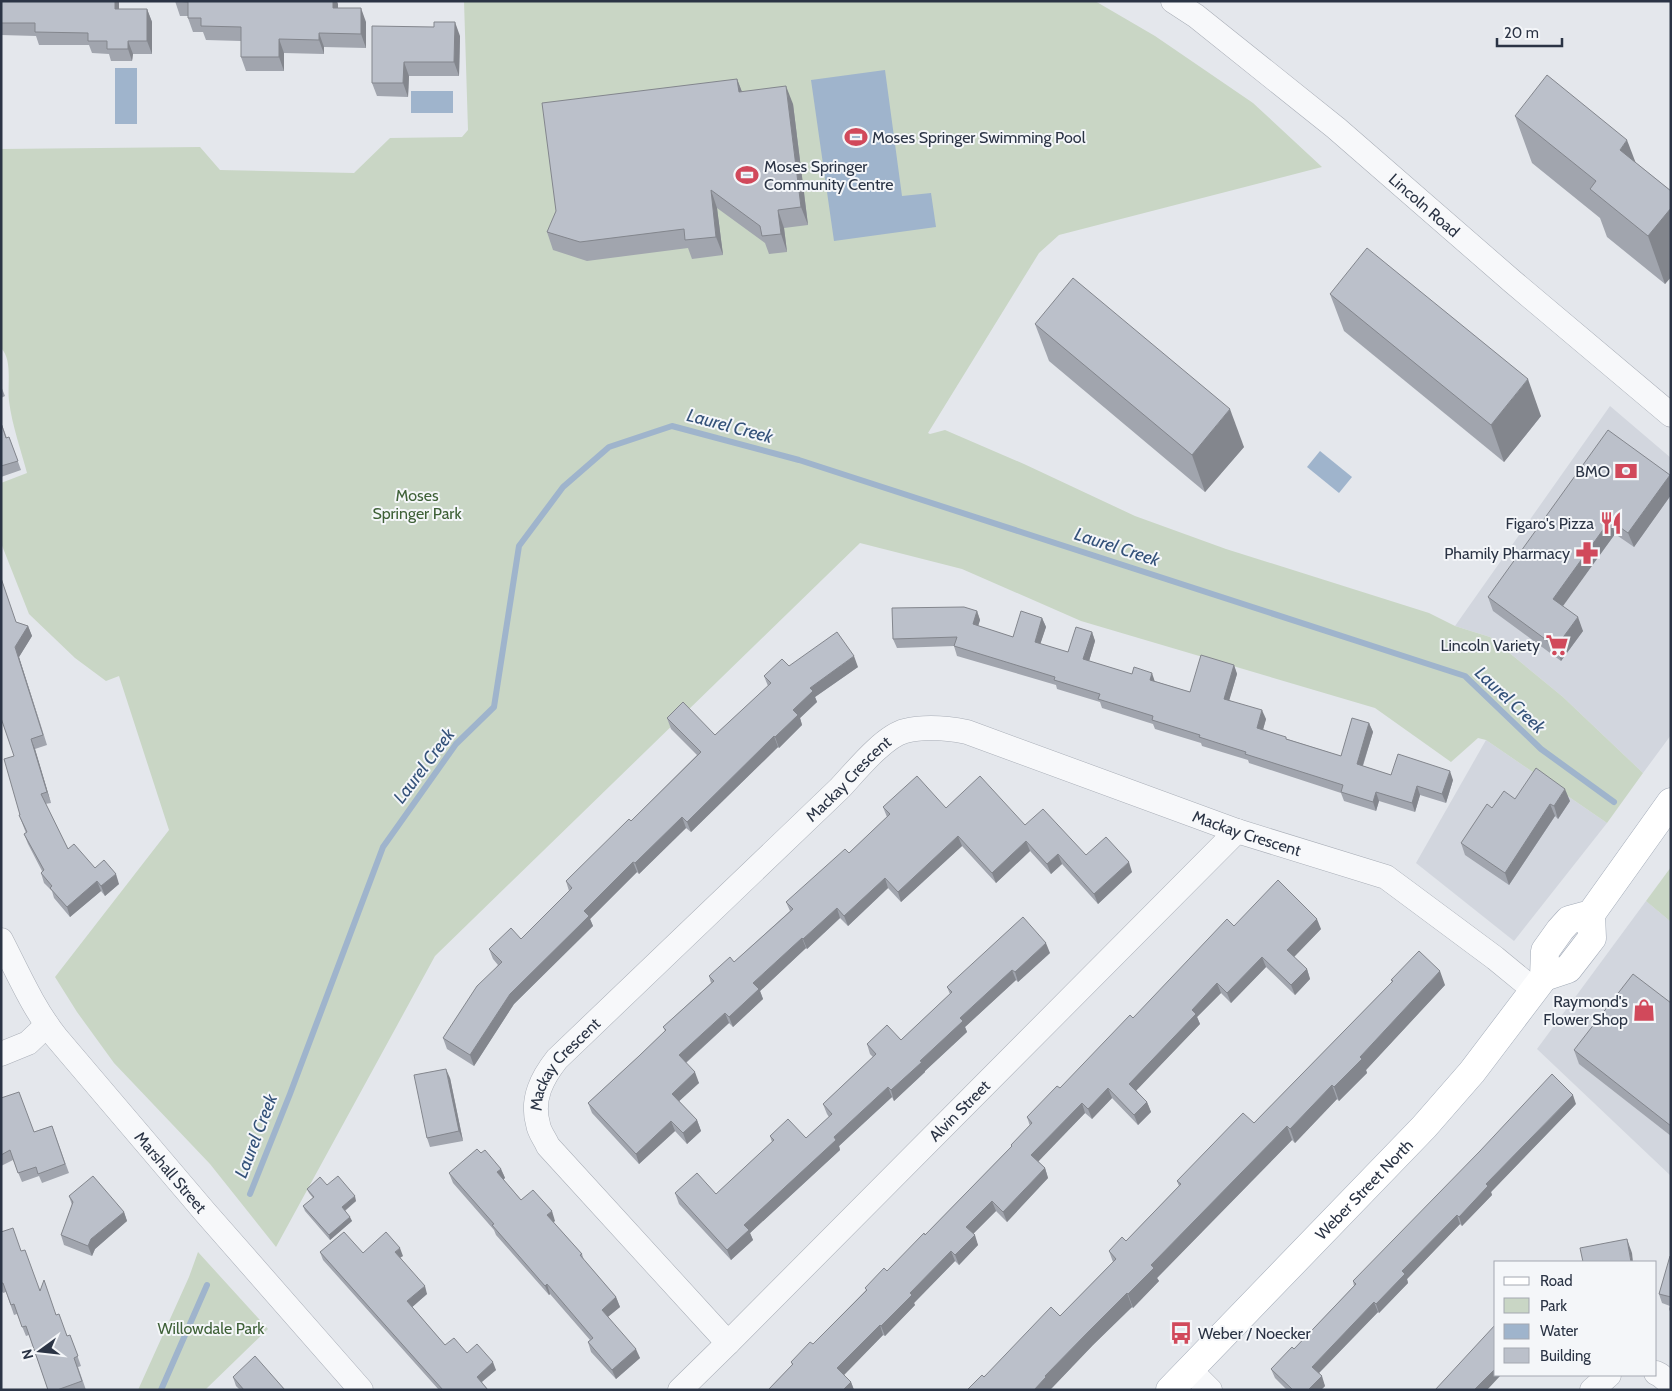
<svg xmlns="http://www.w3.org/2000/svg" width="1672" height="1391" font-family="Cabin,sans-serif">
	<style>
		.built { fill: #d2d6de }
		.green { fill: #c9d6c5 }
		.water { fill: #9fb4cc }
		.lines { fill: none; stroke-linecap: round; stroke-linejoin: round }
		.stream { stroke: #9fb4cc; stroke-width: 6 }
		.minor-casing { stroke: #a9aeb7; stroke-width: 25 }
		.major-casing { stroke: #a3abb8; stroke-width: 29 }
		.minor { stroke: #f7f8fa; stroke-width: 24 }
		.major { stroke: #fff; stroke-width: 28 }
		.wall { fill: #a1a5ae }
		.shaded-wall { fill: #83868d }
		.building { fill: #bbc0ca; stroke: #83868d }
		.labels { text-anchor: middle; dominant-baseline: central; stroke-width: 4; stroke-linejoin: round; paint-order: stroke }
		.poi-label { font-size: 16px; fill: #2b3445; stroke: #f4f6f9; text-anchor: end }
		.street-label { font-size: 16px; fill: #2b3445; stroke: #f4f6f9 }
		.park-label { font-size: 16px; fill: #3f6138; stroke: #f4f6f9 }
		.water-label { font-size: 18px; font-style: italic; fill: #34527a; stroke: #f4f6f9 }
	</style>
	<rect width="100%" height="100%" fill="#e4e7ec"/>
	<g class="built">
		<path d="M 1610,406 L 1671,458 L 1671,735 L 1643,773 L 1563,697 L 1490,637 L 1455,626 Z"/>
		<path d="M 1486,740 L 1607,823 L 1514,941 L 1416,863 Z"/>
		<path d="M 1646,901 L 1671,922 L 1671,1176 L 1537,1049 Z"/>
	</g>
	<g class="green">
		<path d="M 464,1 L 1095,1 L 1155,36 L 1253,103 L 1322,167 L 1059,235 L 1039,253 L 928,433 L 930,434 L 945,430 L 1024,464 L 1135,516 L 1226,549 L 1429,613 L 1455,626 L 1490,637 L 1563,697 L 1643,773 L 1607,823 L 1486,740 L 1478,738 L 1451,762 L 1375,708 L 1081,621 L 962,569 L 860,543 L 435,956 L 276,1247 L 210,1164 L 114,1063 L 77,1012 L 55,977 L 169,830 L 119,676 L 106,681 L 75,658 L 29,614 L 1,543 L 1,483 L 27,473 C 21,450 12,425 9,401 C 7,386 13,360 1,348 L 1,149 L 200,147 L 220,170 L 354,173 L 390,138 L 462,137 L 468,130 Z"/>
		<path d="M 1671,867 L 1671,922 L 1646,901 Z"/>
		<path d="M 198,1252 L 268,1329 L 205,1390 L 138,1390 L 189,1277 Z"/>
	</g>
	<g class="water">
		<rect x="115" y="68" width="22" height="56"/>
		<path d="M 885,70 L 902,196 L 931,193 L 936,227 L 834,241 L 811,80 Z"/>
		<rect x="411" y="91" width="42" height="22"/>
		<path d="M 1320,451 L 1352,477 L 1339,493 L 1307,467 Z"/>
	</g>
	<g class="lines">
		<g class="stream">
			<path d="M 250,1194 L 290,1094 L 383,847 L 456,744 L 494,707 L 519,546 L 563,487 L 609,447 L 672,426 L 799,460 L 1465,676 L 1541,749 L 1614,802"/>
			<path d="M 161,1390 L 207,1285"/>
		</g>
		<defs>
			<g id="minor">
				<path id="s1" d="M 1173,1 L 1196,16 L 1336,128 L 1513,282 L 1671,415"/>
				<path id="s2" d="M 1,940 C 18,973 33,1008 56,1037 L 204,1211 L 361,1390"/>
				<path d="M 1,1054 L 28,1043 L 47,1025"/>
				<path id="s3" d="M 728,1343 L 548,1146 C 545,1139 539,1132 538,1124 C 531,1099 542,1078 557,1059 L 840,788 C 855,772 884,736 905,731 C 925,726 947,728 967,732 L 1237,831 L 1386,877 L 1495,958 L 1534,990"/>
				<path d="M 1190,1370 L 1210,1390"/>
				<path d="M 1656,1373 L 1660,1375 L 1671,1384"/>
				<path id="s4" d="M 680,1390 L 728,1343 L 1237,831"/>
				<path d="M 1592,1390 L 1609,1375"/>
			</g>
			<g id="major">
				<path d="M 1544,977 L 1568,969 L 1582,951 L 1592,938 L 1591,914"/>
				<path id="s5" d="M 1170,1390 L 1424,1127 L 1472,1072 L 1544,977 L 1545,951 L 1560,930 L 1569,920 L 1591,914 L 1671,802"/>
			</g>
		</defs>
		<use href="#minor" class="minor-casing"/>
		<use href="#major" class="major-casing"/>
		<use href="#minor" class="minor"/>
		<use href="#major" class="major"/>
	</g>
	<g class="wall">
		<path d="M 1,1 L 119,9 L 147,9 L 152,22 L 152,54 L 133,54 L 132,61 L 111,61 L 109,54 L 92,53 L 89,45 L 39,45 L 36,36 L 1,35 Z"/>
		<path d="M 175,1 L 338,4 L 338,8 L 366,22 L 366,48 L 324,47 L 324,54 L 284,53 L 284,71 L 246,71 L 241,57 L 241,41 L 206,40 L 203,32 L 193,32 L 188,18 L 188,16 L 180,16 Z"/>
		<path d="M 372,26 L 460,36 L 459,76 L 409,76 L 408,97 L 377,96 L 372,83 Z"/>
		<path d="M 737,79 L 742,92 L 793,104 L 808,225 L 784,228 L 787,252 L 769,254 L 765,243 L 717,208 L 723,255 L 692,259 L 688,248 L 587,261 L 553,250 L 547,232 Z"/>
		<path d="M 1515,116 L 1636,163 L 1671,191 L 1671,277 L 1665,284 L 1607,237 L 1600,218 L 1532,163 Z"/>
		<path d="M 1330,294 L 1541,416 L 1504,462 L 1344,331 Z"/>
		<path d="M 1035,324 L 1244,447 L 1205,492 L 1049,361 Z"/>
		<path d="M 1,386 L 5,396 L 1,398 Z"/>
		<path d="M 1,422 L 7,438 L 9,437 L 21,470 L 1,477 Z"/>
		<path d="M 1671,476 L 1671,495 L 1634,547 L 1615,534 L 1562,606 L 1583,631 L 1561,661 L 1493,611 L 1488,597 Z"/>
		<path d="M 977,611 L 980,620 L 978,626 L 1013,637 L 1042,618 L 1046,627 L 1040,644 L 1068,652 L 1092,632 L 1095,641 L 1089,661 L 1190,692 L 1234,665 L 1237,674 L 1229,700 L 1266,719 L 1263,729 L 1287,739 L 1341,756 L 1369,723 L 1373,732 L 1363,766 L 1391,775 L 1453,780 L 1446,803 L 1420,795 L 1415,812 L 1379,801 L 1376,811 L 1344,801 L 1341,793 L 1249,763 L 1248,760 L 1202,746 L 1201,743 L 1155,729 L 1153,724 L 1102,708 L 1100,702 L 1057,689 L 1056,685 L 957,656 L 954,646 L 897,648 L 893,639 Z"/>
		<path d="M 16,622 L 28,626 L 32,636 L 19,657 L 47,745 L 35,749 L 51,803 L 45,804 L 68,849 L 95,868 L 119,884 L 105,896 L 101,891 L 70,917 L 54,898 L 52,891 L 44,883 L 41,873 L 42,871 L 28,844 L 24,834 L 26,833 L 19,815 L 20,815 L 14,756 Z"/>
		<path d="M 789,666 L 858,667 L 815,697 L 817,702 L 800,718 L 802,725 L 779,748 L 778,747 L 691,832 L 686,828 L 639,874 L 637,872 L 590,919 L 593,926 L 514,1004 L 474,1066 L 447,1049 L 443,1038 L 498,965 L 493,959 L 489,949 L 521,939 L 569,891 L 566,881 L 631,821 L 697,755 L 671,729 L 667,718 L 715,735 L 768,686 L 764,676 Z"/>
		<path d="M 1515,799 L 1570,801 L 1558,819 L 1555,816 L 1509,885 L 1465,855 L 1461,843 L 1492,808 Z"/>
		<path d="M 883,807 L 946,808 L 1025,825 L 1086,855 L 1132,872 L 1098,904 L 1062,864 L 1051,874 L 1030,851 L 996,883 L 962,846 L 901,902 L 888,888 L 848,926 L 840,918 L 807,949 L 806,948 L 760,991 L 763,999 L 733,1027 L 729,1023 L 686,1063 L 699,1083 L 679,1101 L 697,1120 L 701,1131 L 687,1144 L 675,1131 L 639,1164 L 592,1113 L 588,1103 L 639,1056 L 665,1031 L 663,1027 L 711,983 L 709,976 L 734,962 L 790,911 L 786,902 L 849,853 L 887,817 Z"/>
		<path d="M 1234,926 L 1321,929 L 1294,957 L 1307,969 L 1310,979 L 1295,995 L 1266,967 L 1231,1003 L 1221,993 L 1197,1017 L 1200,1024 L 1136,1090 L 1147,1102 L 1151,1112 L 1138,1125 L 1112,1098 L 1092,1119 L 1085,1113 L 1038,1161 L 1045,1168 L 1048,1178 L 1007,1222 L 996,1211 L 973,1234 L 978,1245 L 959,1265 L 955,1261 L 914,1303 L 915,1305 L 885,1336 L 883,1335 L 844,1375 L 851,1382 L 854,1390 L 768,1390 L 792,1365 L 791,1362 L 813,1344 L 866,1290 L 865,1288 L 887,1271 L 925,1235 L 1012,1146 L 1011,1145 L 1030,1126 L 1027,1117 L 1060,1088 L 1133,1018 Z"/>
		<path d="M 1050,953 L 1018,982 L 1016,980 L 965,1027 L 967,1032 L 925,1071 L 925,1072 L 894,1101 L 892,1097 L 839,1146 L 840,1150 L 750,1233 L 753,1240 L 731,1260 L 679,1204 L 675,1193 L 716,1194 L 772,1142 L 770,1136 L 806,1138 L 829,1117 L 827,1114 L 823,1104 L 873,1057 L 870,1054 L 867,1044 L 901,1040 L 950,994 L 947,987 Z"/>
		<path d="M 1391,980 L 1445,985 L 1366,1070 L 1367,1073 L 1339,1101 L 1337,1099 L 1295,1143 L 1292,1140 L 1157,1278 L 1159,1281 L 1133,1308 L 1132,1307 L 1093,1345 L 1050,1390 L 967,1390 L 1060,1316 L 1113,1262 L 1109,1251 L 1126,1241 L 1179,1186 L 1177,1181 L 1254,1123 L 1392,982 Z"/>
		<path d="M 1671,1003 L 1671,1136 L 1579,1064 L 1574,1050 Z"/>
		<path d="M 450,1078 L 463,1141 L 430,1147 L 427,1138 Z"/>
		<path d="M 1,1098 L 34,1132 L 52,1126 L 69,1173 L 42,1183 L 39,1176 L 22,1182 L 13,1160 L 1,1166 Z"/>
		<path d="M 1576,1104 L 1491,1192 L 1492,1195 L 1462,1226 L 1460,1224 L 1407,1279 L 1408,1283 L 1379,1313 L 1378,1312 L 1319,1373 L 1325,1386 L 1321,1390 L 1287,1390 L 1275,1378 L 1271,1369 L 1294,1349 L 1354,1286 L 1353,1281 Z"/>
		<path d="M 481,1153 L 501,1169 L 505,1178 L 503,1179 L 521,1200 L 555,1221 L 553,1222 L 582,1254 L 584,1260 L 616,1297 L 620,1307 L 608,1317 L 640,1358 L 616,1379 L 591,1352 L 588,1342 L 590,1340 L 550,1294 L 549,1295 L 496,1235 L 494,1230 L 453,1183 L 449,1173 Z"/>
		<path d="M 327,1185 L 356,1201 L 345,1211 L 352,1221 L 330,1240 L 305,1211 L 303,1206 L 313,1198 L 309,1193 L 307,1189 Z"/>
		<path d="M 69,1196 L 124,1212 L 127,1221 L 95,1249 L 92,1256 L 64,1245 L 61,1235 L 72,1205 Z"/>
		<path d="M 1,1232 L 21,1251 L 40,1291 L 56,1315 L 67,1336 L 70,1335 L 81,1366 L 78,1367 L 86,1390 L 48,1390 L 29,1335 L 26,1336 L 17,1314 L 14,1315 L 6,1292 L 3,1293 L 1,1290 Z"/>
		<path d="M 320,1252 L 363,1253 L 403,1256 L 400,1257 L 427,1294 L 412,1307 L 445,1345 L 467,1353 L 496,1370 L 482,1382 L 488,1390 L 439,1390 L 323,1260 Z"/>
		<path d="M 1671,1256 L 1671,1314 L 1669,1309 L 1670,1306 L 1662,1303 L 1659,1294 Z"/>
		<path d="M 233,1377 L 285,1390 L 240,1390 L 236,1386 Z"/>
	</g>
	<g class="shaded-wall">
		<path d="M 115,1 L 119,1 L 119,21 L 115,9 Z"/>
		<path d="M 333,1 L 337,1 L 338,4 L 338,22 L 333,8 Z"/>
		<path d="M 361,8 L 366,22 L 366,48 L 361,34 Z"/>
		<path d="M 147,9 L 152,22 L 152,54 L 147,41 Z"/>
		<path d="M 455,22 L 460,36 L 459,76 L 454,62 Z"/>
		<path d="M 319,33 L 324,47 L 324,54 L 319,40 Z"/>
		<path d="M 279,39 L 284,53 L 284,71 L 279,57 Z"/>
		<path d="M 128,41 L 133,54 L 132,61 L 128,49 Z"/>
		<path d="M 404,62 L 409,76 L 408,97 L 403,83 Z"/>
		<path d="M 737,79 L 744,97 L 739,92 Z"/>
		<path d="M 786,86 L 793,104 L 808,225 L 801,207 Z"/>
		<path d="M 1627,140 L 1645,187 L 1620,150 Z"/>
		<path d="M 711,190 L 717,208 L 723,255 L 716,237 Z"/>
		<path d="M 1671,208 L 1671,277 L 1665,284 L 1648,236 Z"/>
		<path d="M 778,210 L 784,228 L 787,252 L 781,234 Z"/>
		<path d="M 1528,379 L 1541,416 L 1504,462 L 1491,425 Z"/>
		<path d="M 1230,409 L 1244,447 L 1205,492 L 1192,455 Z"/>
		<path d="M 1670,475 L 1671,495 L 1634,547 L 1628,533 Z"/>
		<path d="M 1610,520 L 1615,534 L 1558,613 L 1553,599 Z"/>
		<path d="M 977,611 L 980,620 L 976,633 L 973,624 Z"/>
		<path d="M 1578,617 L 1583,631 L 1561,661 L 1556,647 Z"/>
		<path d="M 1042,618 L 1046,627 L 1038,651 L 1035,642 Z"/>
		<path d="M 28,626 L 32,636 L 19,657 L 47,745 L 15,647 Z"/>
		<path d="M 1092,632 L 1095,641 L 1087,668 L 1083,659 Z"/>
		<path d="M 854,656 L 858,667 L 815,697 L 817,702 L 800,718 L 802,725 L 779,748 L 775,737 L 793,710 L 810,688 Z"/>
		<path d="M 1234,665 L 1237,674 L 1227,708 L 1224,699 Z"/>
		<path d="M 1152,673 L 1155,682 L 1150,680 Z"/>
		<path d="M 1262,710 L 1266,719 L 1261,737 L 1257,728 Z"/>
		<path d="M 1369,723 L 1373,732 L 1360,774 L 1357,764 Z"/>
		<path d="M 774,736 L 778,747 L 691,832 L 687,822 Z"/>
		<path d="M 31,739 L 35,749 L 51,803 L 47,792 Z"/>
		<path d="M 1450,771 L 1453,780 L 1446,803 L 1442,794 Z"/>
		<path d="M 1417,786 L 1420,795 L 1415,812 L 1412,803 Z"/>
		<path d="M 1565,789 L 1570,801 L 1558,819 L 1554,806 Z"/>
		<path d="M 1376,792 L 1379,801 L 1376,811 L 1373,802 Z"/>
		<path d="M 1550,804 L 1555,816 L 1509,885 L 1505,873 Z"/>
		<path d="M 682,817 L 686,828 L 639,874 L 635,863 Z"/>
		<path d="M 958,836 L 962,846 L 901,902 L 898,892 Z"/>
		<path d="M 1026,841 L 1030,851 L 996,883 L 992,873 Z"/>
		<path d="M 1058,854 L 1062,864 L 1051,874 L 1047,864 Z"/>
		<path d="M 633,862 L 637,872 L 590,919 L 593,926 L 514,1004 L 474,1066 L 470,1055 L 510,994 L 584,911 Z"/>
		<path d="M 1129,862 L 1132,872 L 1098,904 L 1094,894 Z"/>
		<path d="M 116,874 L 119,884 L 105,896 L 101,886 Z"/>
		<path d="M 885,878 L 888,888 L 848,926 L 844,916 Z"/>
		<path d="M 97,881 L 101,891 L 70,917 L 67,907 Z"/>
		<path d="M 837,908 L 840,918 L 807,949 L 803,939 Z"/>
		<path d="M 1317,919 L 1321,929 L 1291,960 L 1287,950 Z"/>
		<path d="M 802,938 L 806,948 L 760,991 L 763,999 L 733,1027 L 729,1017 L 753,983 Z"/>
		<path d="M 1046,943 L 1050,953 L 1018,982 L 1015,972 Z"/>
		<path d="M 1262,957 L 1266,967 L 1231,1003 L 1227,993 Z"/>
		<path d="M 1307,969 L 1310,979 L 1295,995 L 1291,985 Z"/>
		<path d="M 1012,970 L 1016,980 L 965,1027 L 967,1032 L 925,1071 L 925,1072 L 894,1101 L 891,1090 L 920,1061 L 960,1018 Z"/>
		<path d="M 1440,971 L 1445,985 L 1366,1070 L 1367,1073 L 1339,1101 L 1334,1087 L 1360,1057 Z"/>
		<path d="M 1217,983 L 1221,993 L 1197,1017 L 1200,1024 L 1133,1094 L 1129,1084 L 1192,1010 Z"/>
		<path d="M 725,1013 L 729,1023 L 683,1065 L 679,1055 Z"/>
		<path d="M 446,1069 L 450,1078 L 463,1141 L 459,1131 Z"/>
		<path d="M 695,1072 L 699,1083 L 676,1104 L 672,1094 Z"/>
		<path d="M 1332,1085 L 1337,1099 L 1295,1143 L 1290,1129 Z"/>
		<path d="M 888,1087 L 892,1097 L 839,1146 L 840,1150 L 750,1233 L 753,1240 L 731,1260 L 727,1250 L 744,1225 L 834,1137 Z"/>
		<path d="M 1108,1088 L 1112,1098 L 1092,1119 L 1088,1109 Z"/>
		<path d="M 1573,1095 L 1576,1104 L 1491,1192 L 1492,1195 L 1462,1226 L 1459,1217 L 1486,1184 Z"/>
		<path d="M 1147,1102 L 1151,1112 L 1138,1125 L 1134,1115 Z"/>
		<path d="M 1082,1103 L 1085,1113 L 1035,1165 L 1031,1155 Z"/>
		<path d="M 697,1120 L 701,1131 L 687,1144 L 683,1133 Z"/>
		<path d="M 671,1121 L 675,1131 L 639,1164 L 636,1154 Z"/>
		<path d="M 1287,1126 L 1292,1140 L 1157,1278 L 1159,1281 L 1133,1308 L 1128,1294 L 1151,1265 Z"/>
		<path d="M 1045,1168 L 1048,1178 L 1007,1222 L 1003,1212 Z"/>
		<path d="M 501,1169 L 505,1178 L 501,1182 L 497,1172 Z"/>
		<path d="M 355,1196 L 356,1201 L 343,1212 L 342,1207 Z"/>
		<path d="M 992,1201 L 996,1211 L 970,1237 L 966,1227 Z"/>
		<path d="M 552,1211 L 555,1221 L 551,1224 L 547,1215 Z"/>
		<path d="M 124,1212 L 127,1221 L 95,1249 L 92,1256 L 88,1246 L 91,1239 Z"/>
		<path d="M 1457,1215 L 1460,1224 L 1407,1279 L 1408,1283 L 1379,1313 L 1376,1304 L 1402,1271 Z"/>
		<path d="M 350,1217 L 352,1221 L 330,1240 L 329,1235 Z"/>
		<path d="M 975,1235 L 978,1245 L 959,1265 L 955,1255 Z"/>
		<path d="M 1627,1239 L 1632,1253 L 1633,1262 L 1631,1262 Z"/>
		<path d="M 400,1248 L 403,1256 L 398,1259 L 395,1252 Z"/>
		<path d="M 951,1251 L 955,1261 L 914,1303 L 915,1305 L 885,1336 L 881,1326 L 910,1293 Z"/>
		<path d="M 547,1284 L 550,1294 L 549,1295 L 545,1286 Z"/>
		<path d="M 425,1286 L 427,1294 L 410,1309 L 407,1301 Z"/>
		<path d="M 1127,1293 L 1132,1307 L 1093,1345 L 1050,1390 L 1034,1390 L 1045,1376 L 1088,1332 Z"/>
		<path d="M 616,1297 L 620,1307 L 605,1319 L 602,1310 Z"/>
		<path d="M 1374,1302 L 1378,1312 L 1316,1376 L 1312,1367 Z"/>
		<path d="M 880,1325 L 883,1335 L 841,1378 L 837,1368 Z"/>
		<path d="M 636,1349 L 640,1358 L 616,1379 L 612,1370 Z"/>
		<path d="M 493,1362 L 496,1370 L 479,1384 L 477,1377 Z"/>
		<path d="M 1496,1368 L 1496,1375 L 1501,1375 L 1487,1390 L 1475,1390 L 1475,1389 Z"/>
		<path d="M 1322,1376 L 1325,1386 L 1321,1390 L 1308,1390 Z"/>
		<path d="M 851,1382 L 854,1390 L 843,1390 Z"/>
	</g>
	<g class="building">
		<path d="M 1,1 L 115,1 L 115,9 L 147,9 L 147,41 L 128,41 L 128,49 L 107,49 L 107,41 L 88,41 L 88,33 L 35,32 L 35,23 L 1,23 Z"/>
		<path d="M 175,1 L 333,1 L 333,8 L 361,8 L 361,34 L 319,33 L 319,40 L 279,39 L 279,57 L 241,57 L 241,27 L 201,26 L 201,18 L 188,18 L 188,2 Z"/>
		<path d="M 434,22 L 455,22 L 454,62 L 404,62 L 403,83 L 372,83 L 372,26 L 434,27 Z"/>
		<path d="M 1547,75 L 1627,140 L 1620,150 L 1671,191 L 1671,208 L 1648,236 L 1590,189 L 1596,181 L 1515,116 Z"/>
		<path d="M 737,79 L 739,92 L 786,86 L 801,207 L 778,210 L 781,234 L 762,236 L 760,226 L 711,190 L 716,237 L 685,240 L 684,229 L 580,242 L 547,232 L 556,211 L 542,103 Z"/>
		<path d="M 1367,248 L 1528,379 L 1491,425 L 1330,294 Z"/>
		<path d="M 1073,278 L 1230,409 L 1192,455 L 1035,324 Z"/>
		<path d="M 1,423 L 6,438 L 9,437 L 18,461 L 1,466 Z"/>
		<path d="M 1608,430 L 1670,475 L 1628,533 L 1610,520 L 1553,599 L 1578,617 L 1556,647 L 1488,597 Z"/>
		<path d="M 1,578 L 16,622 L 28,626 L 15,647 L 43,735 L 31,739 L 47,792 L 41,794 L 68,849 L 74,844 L 95,868 L 104,860 L 116,874 L 101,886 L 97,881 L 67,907 L 50,888 L 52,886 L 41,873 L 44,870 L 24,834 L 27,832 L 19,815 L 20,815 L 4,759 L 14,756 L 1,718 Z"/>
		<path d="M 964,607 L 977,611 L 973,624 L 1013,637 L 1021,611 L 1042,618 L 1035,642 L 1068,652 L 1076,627 L 1092,632 L 1083,659 L 1132,674 L 1134,667 L 1152,673 L 1150,680 L 1190,692 L 1201,655 L 1234,665 L 1224,699 L 1262,710 L 1257,728 L 1286,737 L 1286,739 L 1341,756 L 1352,718 L 1369,723 L 1357,764 L 1391,775 L 1398,754 L 1450,771 L 1442,794 L 1417,786 L 1412,803 L 1376,792 L 1373,802 L 1341,792 L 1343,785 L 1245,754 L 1246,752 L 1199,737 L 1200,735 L 1152,720 L 1153,716 L 1098,699 L 1100,694 L 1054,680 L 1055,677 L 954,646 L 957,637 L 893,639 L 892,608 Z"/>
		<path d="M 837,632 L 854,656 L 810,688 L 813,691 L 793,710 L 798,715 L 775,737 L 774,736 L 687,822 L 682,817 L 635,863 L 633,862 L 584,911 L 589,916 L 510,994 L 470,1055 L 443,1038 L 477,986 L 502,962 L 489,949 L 511,928 L 521,939 L 572,888 L 566,881 L 629,819 L 631,821 L 701,752 L 667,718 L 683,702 L 715,735 L 771,683 L 764,676 L 782,659 L 789,666 Z"/>
		<path d="M 1536,768 L 1565,789 L 1554,806 L 1550,804 L 1505,873 L 1461,843 L 1487,804 L 1492,808 L 1504,791 L 1515,799 Z"/>
		<path d="M 917,776 L 946,808 L 980,776 L 1025,825 L 1043,809 L 1086,855 L 1106,837 L 1129,862 L 1094,894 L 1058,854 L 1047,864 L 1026,841 L 992,873 L 958,836 L 898,892 L 885,878 L 844,916 L 837,908 L 803,939 L 802,938 L 753,983 L 759,989 L 729,1017 L 725,1013 L 679,1055 L 695,1072 L 672,1094 L 697,1120 L 683,1133 L 671,1121 L 636,1154 L 588,1103 L 639,1056 L 666,1030 L 663,1027 L 714,981 L 709,976 L 730,957 L 734,962 L 793,909 L 786,902 L 845,849 L 849,853 L 890,814 L 883,807 Z"/>
		<path d="M 1278,880 L 1317,919 L 1287,950 L 1307,969 L 1291,985 L 1262,957 L 1227,993 L 1217,983 L 1192,1010 L 1196,1014 L 1129,1084 L 1147,1102 L 1134,1115 L 1108,1088 L 1088,1109 L 1082,1103 L 1031,1155 L 1045,1168 L 1003,1212 L 992,1201 L 966,1227 L 975,1235 L 955,1255 L 951,1251 L 910,1293 L 912,1295 L 881,1326 L 880,1325 L 837,1368 L 851,1382 L 843,1390 L 768,1390 L 793,1364 L 791,1362 L 810,1342 L 813,1344 L 867,1290 L 865,1288 L 884,1268 L 887,1271 L 924,1233 L 925,1235 L 1012,1146 L 1011,1145 L 1032,1123 L 1027,1117 L 1057,1086 L 1060,1088 L 1130,1015 L 1133,1018 L 1227,919 L 1234,926 Z"/>
		<path d="M 1023,917 L 1046,943 L 1015,972 L 1012,970 L 960,1018 L 963,1021 L 920,1061 L 922,1062 L 891,1090 L 888,1087 L 834,1137 L 836,1140 L 744,1225 L 749,1230 L 727,1250 L 675,1193 L 697,1173 L 716,1194 L 774,1140 L 770,1136 L 788,1119 L 806,1138 L 832,1114 L 823,1104 L 876,1054 L 867,1044 L 887,1025 L 901,1040 L 952,992 L 947,987 Z"/>
		<path d="M 1419,951 L 1440,971 L 1360,1057 L 1362,1059 L 1334,1087 L 1332,1085 L 1290,1129 L 1287,1126 L 1151,1265 L 1154,1268 L 1128,1294 L 1127,1293 L 1088,1332 L 1045,1376 L 1046,1377 L 1034,1390 L 967,1390 L 982,1375 L 984,1377 L 1051,1307 L 1060,1316 L 1116,1259 L 1109,1251 L 1122,1237 L 1126,1241 L 1181,1184 L 1177,1181 L 1243,1113 L 1254,1123 L 1393,981 L 1391,980 Z"/>
		<path d="M 1633,974 L 1671,1003 L 1671,1126 L 1574,1050 Z"/>
		<path d="M 446,1069 L 459,1131 L 427,1138 L 414,1075 Z"/>
		<path d="M 1552,1074 L 1573,1095 L 1486,1184 L 1488,1186 L 1459,1217 L 1457,1215 L 1402,1271 L 1405,1274 L 1376,1304 L 1374,1302 L 1312,1367 L 1322,1376 L 1308,1390 L 1293,1390 L 1271,1369 L 1292,1347 L 1294,1349 L 1356,1284 L 1353,1281 L 1480,1151 Z"/>
		<path d="M 19,1092 L 34,1132 L 52,1126 L 65,1164 L 38,1174 L 36,1167 L 18,1173 L 10,1150 L 1,1155 L 1,1098 Z"/>
		<path d="M 477,1149 L 481,1153 L 485,1150 L 501,1169 L 497,1172 L 521,1200 L 533,1190 L 552,1211 L 547,1215 L 582,1254 L 580,1255 L 616,1297 L 602,1310 L 636,1349 L 612,1370 L 588,1342 L 593,1338 L 547,1284 L 545,1286 L 492,1225 L 494,1224 L 449,1173 Z"/>
		<path d="M 93,1176 L 124,1212 L 91,1239 L 88,1246 L 61,1235 L 73,1202 L 69,1196 Z"/>
		<path d="M 338,1176 L 355,1196 L 342,1207 L 350,1217 L 329,1235 L 303,1206 L 314,1197 L 307,1189 L 320,1177 L 327,1185 Z"/>
		<path d="M 13,1228 L 21,1251 L 25,1250 L 40,1291 L 44,1280 L 56,1315 L 59,1314 L 67,1336 L 70,1335 L 78,1356 L 74,1358 L 82,1381 L 57,1390 L 48,1390 L 26,1326 L 22,1327 L 14,1304 L 11,1305 L 3,1283 L 1,1283 L 1,1232 Z"/>
		<path d="M 344,1232 L 363,1253 L 386,1232 L 400,1248 L 395,1252 L 425,1286 L 407,1301 L 445,1345 L 454,1338 L 467,1353 L 477,1344 L 493,1362 L 477,1377 L 488,1390 L 443,1390 L 320,1252 Z"/>
		<path d="M 1627,1239 L 1631,1262 L 1583,1262 L 1580,1248 Z"/>
		<path d="M 1670,1256 L 1671,1256 L 1671,1297 L 1659,1294 Z"/>
		<path d="M 1496,1324 L 1496,1368 L 1475,1389 L 1476,1390 L 1435,1390 Z"/>
		<path d="M 255,1356 L 285,1390 L 244,1390 L 233,1377 Z"/>
	</g>
	<defs>
		<symbol id="stadium-bare" viewBox="-9 -9 18 18"><path d="M0-5a6.5 5 0 1 0 0 10a6.5 5 0 1 0 0-10ZM-3.5-1.8h7v3.6h-7Z" fill="#d1495b" stroke="#f4f6f9" stroke-width="2.5" paint-order="stroke"/></symbol>
		<symbol id="bank-bare" viewBox="-9 -9 18 18"><path d="M-6-4H6V4H-6ZM0-2.3a2.3 2.3 0 1 0 0 4.6a2.3 2.3 0 1 0 0-4.6Z" fill="#d1495b" stroke="#f4f6f9" stroke-width="2.5" paint-order="stroke"/></symbol>
		<symbol id="restaurant-bare" viewBox="-9 -9 18 18"><path d="M-5-6h1v4h1v-4h1v4h1v-4h1v5L-1.5 .5V6h-2V.5L-5-1ZM5-6V6H3V1.5H1.5Q1.5-4 5-6Z" fill="#d1495b" stroke="#f4f6f9" stroke-width="2.5" paint-order="stroke"/></symbol>
		<symbol id="pharmacy-bare" viewBox="-9 -9 18 18"><path d="M-2-6h4v4h4v4h-4v4h-4v-4h-4v-4h4Z" fill="#d1495b" stroke="#f4f6f9" stroke-width="2.5" paint-order="stroke"/></symbol>
		<symbol id="supermarket-bare" viewBox="-9 -9 18 18"><path d="M-6-5.5h2.5l.6 2H6L4.5 2H-2.5L-4.4-4H-6ZM-1.5 3.2a1.3 1.3 0 1 0 .1 0ZM3 3.2a1.3 1.3 0 1 0 .1 0Z" fill="#d1495b" stroke="#f4f6f9" stroke-width="2.5" paint-order="stroke"/></symbol>
		<symbol id="shop-bare" viewBox="-9 -9 18 18"><path d="M-5-2.5h2.3a2.7 3.5 0 0 1 5.4 0H5L5.5 6h-11ZM-1.5-2.5h3a1.5 2.3 0 0 0-3 0Z" fill="#d1495b" stroke="#f4f6f9" stroke-width="2.5" paint-order="stroke"/></symbol>
		<symbol id="bus-bare" viewBox="-9 -9 18 18"><path d="M-5-6H5V4H4V6H2V4H-2V6H-4V4H-5ZM-3.5-4V0h7V-4ZM-3.5 1.2v1.5H-2V1.2ZM2 1.2v1.5H3.5V1.2Z" fill="#d1495b" stroke="#f4f6f9" stroke-width="2.5" paint-order="stroke"/></symbol>
	</defs>
	<g fill-rule="evenodd">
		<use href="#stadium-bare" x="840" y="121" width="32" height="32"/>
		<use href="#stadium-bare" x="731" y="159" width="32" height="32"/>
		<use href="#bank-bare" x="1610" y="455" width="32" height="32"/>
		<use href="#restaurant-bare" x="1595" y="507" width="32" height="32"/>
		<use href="#pharmacy-bare" x="1571" y="537" width="32" height="32"/>
		<use href="#supermarket-bare" x="1541" y="629" width="32" height="32"/>
		<use href="#shop-bare" x="1628" y="994" width="32" height="32"/>
		<use href="#bus-bare" x="1165" y="1317" width="32" height="32"/>
	</g>
	<g class="labels">
		<g class="poi-label">
			<text x="872" y="137" text-anchor="start">Moses Springer Swimming Pool</text>
			<text x="764" y="166" text-anchor="start">Moses Springer<tspan x="764" dy="18">Community Centre</tspan></text>
			<text x="1610" y="471">BMO</text>
			<text x="1594" y="523">Figaro's Pizza</text>
			<text x="1570" y="553">Phamily Pharmacy</text>
			<text x="1540" y="645">Lincoln Variety</text>
			<text x="1628" y="1001">Raymond's<tspan x="1628" dy="18">Flower Shop</tspan></text>
			<text x="1198" y="1333" text-anchor="start">Weber / Noecker</text>
		</g>
		<g class="street-label">
			<text stroke="none"><textPath href="#s1" startOffset="324">Lincoln Road</textPath></text>
			<text stroke="none"><textPath href="#s3" startOffset="766">Mackay Crescent</textPath></text>
			<text stroke="none"><textPath href="#s3" startOffset="1201">Mackay Crescent</textPath></text>
			<text stroke="none"><textPath href="#s3" startOffset="361">Mackay Crescent</textPath></text>
			<text stroke="none"><textPath href="#s4" startOffset="395">Alvin Street</textPath></text>
			<text stroke="none"><textPath href="#s2" startOffset="289">Marshall Street</textPath></text>
			<text stroke="none"><textPath href="#s5" startOffset="279">Weber Street North</textPath></text>
		</g>
		<g class="park-label">
			<text x="417" y="495">Moses<tspan x="417" dy="18">Springer Park</tspan></text>
			<text x="211" y="1328">Willowdale Park</text>
		</g>
		<g class="water-label">
			<text transform="translate(730 426) rotate(15)">Laurel Creek</text>
			<text transform="translate(1117 547) rotate(18)">Laurel Creek</text>
			<text transform="translate(1510 700) rotate(43)">Laurel Creek</text>
			<text transform="translate(424 766) rotate(-53)">Laurel Creek</text>
			<text transform="translate(256 1136) rotate(-69)">Laurel Creek</text>
		</g>
	</g>
	<rect width="1672" height="1391" fill="none" stroke="#2b3445" stroke-width="5"/>
	<rect x="1494" y="1261" width="162" height="115" fill="#f4f6f9" stroke="#a4a8b1"/>
	<rect x="1504" y="1277" width="25" height="8" fill="#ffffff" stroke="#a4a8b1"/>
	<text x="1540" y="1286" font-size="15" fill="#2b3445">Road</text>
	<rect x="1504" y="1298" width="25" height="15" fill="#c9d6c5" stroke="#a4a8b1"/>
	<text x="1540" y="1311" font-size="15" fill="#2b3445">Park</text>
	<rect x="1504" y="1324" width="25" height="15" fill="#9fb4cc" stroke="#a4a8b1"/>
	<text x="1540" y="1336" font-size="15" fill="#2b3445">Water</text>
	<rect x="1504" y="1348" width="25" height="15" fill="#bbc0ca" stroke="#a4a8b1"/>
	<text x="1540" y="1361" font-size="15" fill="#2b3445">Building</text>
	<g transform="translate(40 1351) rotate(255)" stroke="#f4f6f9" stroke-width="4" paint-order="stroke">
	<path d="M0-4L9 19L0 12L-9 19Z" fill="#2b3445"/>
	<text y="-8" font-size="14" font-weight="bold" text-anchor="middle" fill="#2b3445">N</text>
	</g>
	<path d="M1497 38v8h65v-8" fill="none" stroke="#2b3445" stroke-width="2.5"/>
	<text x="1504" y="38" font-size="15" fill="#2b3445" stroke="#f4f6f9" stroke-width="4" paint-order="stroke">20 m</text>
</svg>
